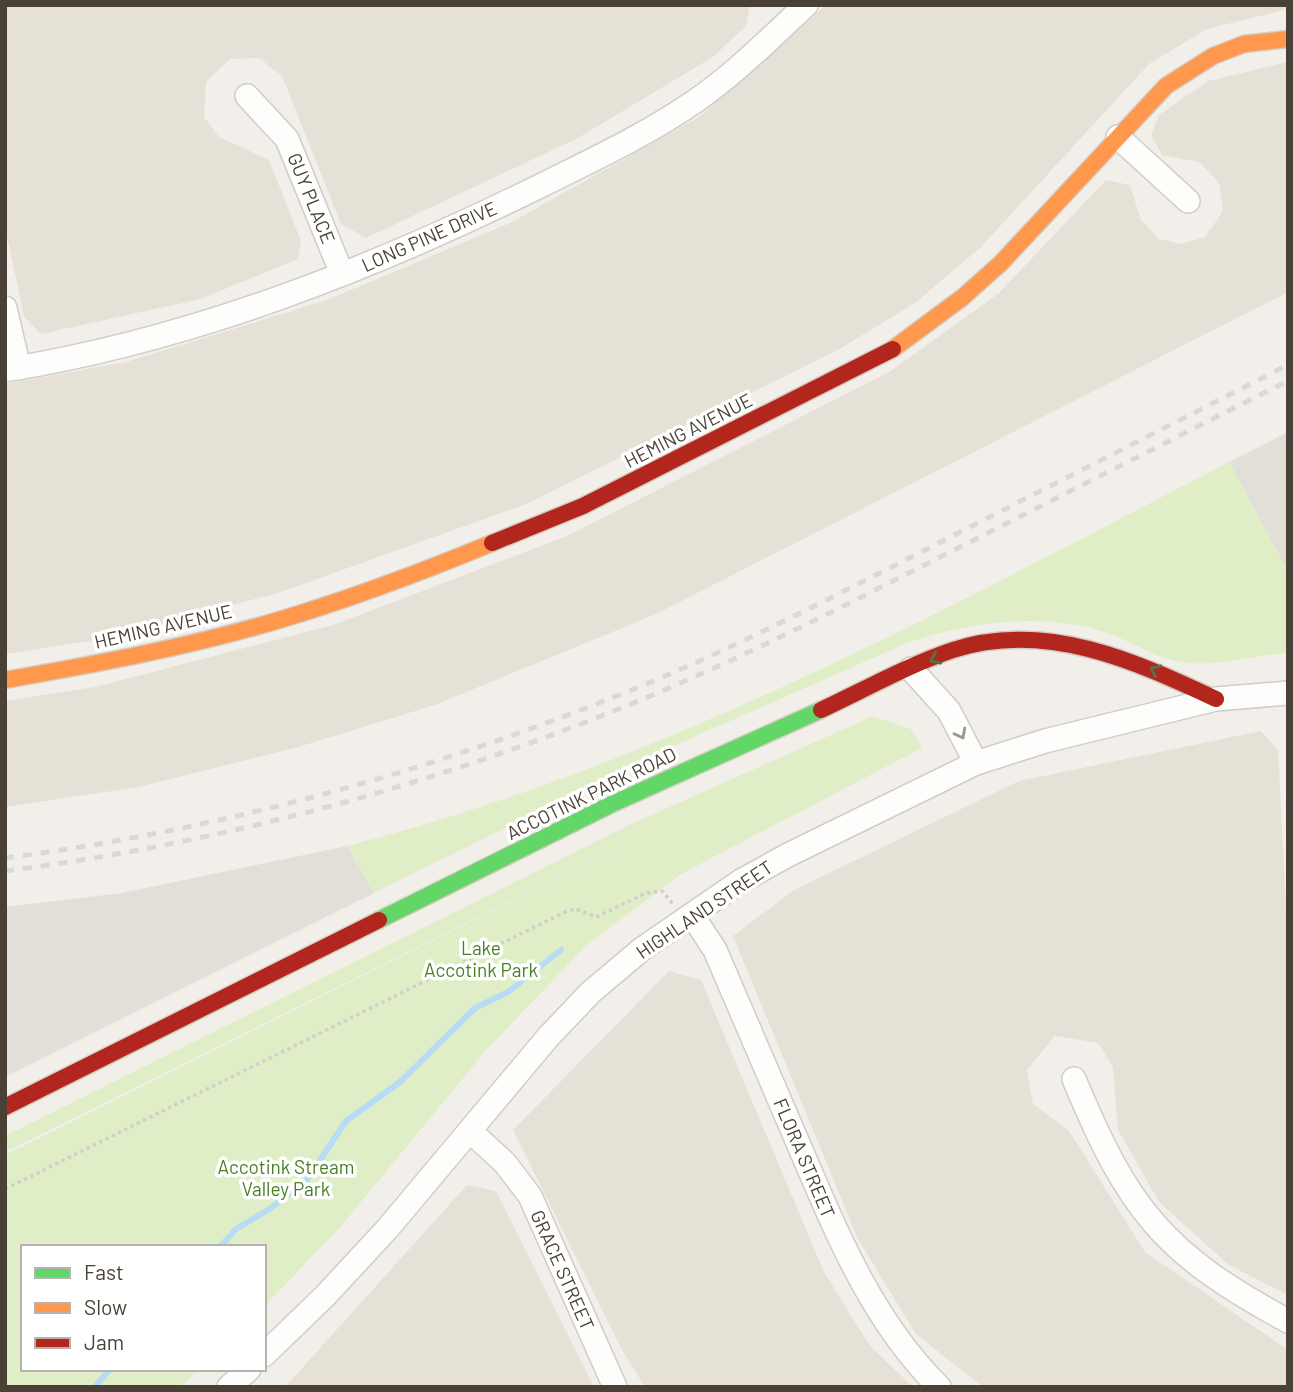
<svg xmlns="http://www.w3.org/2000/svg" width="1293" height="1392" font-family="Barlow,sans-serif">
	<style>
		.residential { fill: #e6e1d7 }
		.industrial { fill: #e2ded8 }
		.green { fill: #e0eec8 }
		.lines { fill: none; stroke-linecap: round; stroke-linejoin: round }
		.stream { stroke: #b7dcf3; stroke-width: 6 }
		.street-casing { stroke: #d0cdc8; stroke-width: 26 }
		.fast-casing { stroke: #d2ccc1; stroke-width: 19 }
		.slow-casing { stroke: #d2ccc1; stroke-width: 19 }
		.jam-casing { stroke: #d2ccc1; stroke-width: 19 }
		.path { stroke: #d2cfca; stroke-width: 3.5; stroke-dasharray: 3.5 3.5; stroke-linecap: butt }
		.street { stroke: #fdfdfc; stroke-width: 23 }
		.fast { stroke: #63d668; stroke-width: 16 }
		.slow { stroke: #ff974d; stroke-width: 16 }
		.jam { stroke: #b3261e; stroke-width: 16 }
		.rail { stroke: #d9d9d8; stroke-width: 5; stroke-dasharray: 9 9; stroke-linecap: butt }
		.oneway { stroke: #527547 }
		.oneway2 { stroke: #9a968f }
		.labels { text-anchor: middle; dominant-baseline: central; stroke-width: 7; stroke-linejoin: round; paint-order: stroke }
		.street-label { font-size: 19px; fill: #494135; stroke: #fff }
		.park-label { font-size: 19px; fill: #488023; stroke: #fff }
	</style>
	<rect width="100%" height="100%" fill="#f2efea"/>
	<g class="residential">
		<path d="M 5,5 L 750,5 L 746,26 L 713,57 L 578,138 L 366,238 L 341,224 L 282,76 L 259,58 L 230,59 L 206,82 L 204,117 L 219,137 L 269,160 L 301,241 L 298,259 L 201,299 L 41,334 L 24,316 L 5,227 Z"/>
		<path d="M 826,5 L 1286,5 L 1284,10 L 1207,29 L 1149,64 L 980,248 L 915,303 L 838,350 L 526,504 L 278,593 L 103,639 L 5,654 L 5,384 L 126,362 L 327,300 L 510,223 L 699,117 Z"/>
		<path d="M 1288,62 L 1288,292 L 656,614 L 435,705 L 295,748 L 139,787 L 5,807 L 5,701 L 95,687 L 333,625 L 567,536 L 891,371 L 999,293 L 1106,180 L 1130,185 L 1141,220 L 1159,239 L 1181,244 L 1205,237 L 1223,211 L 1219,183 L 1199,162 L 1162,155 L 1151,135 L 1159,115 L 1208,81 Z"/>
		<path d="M 1261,731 L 1278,750 L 1288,948 L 1288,1295 L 1229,1265 L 1159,1202 L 1118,1130 L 1113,1067 L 1098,1043 L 1055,1036 L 1027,1070 L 1033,1104 L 1069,1131 L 1145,1252 L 1288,1350 L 1288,1380 L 1285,1387 L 983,1387 L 916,1334 L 858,1239 L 733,936 L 794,890 L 1019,781 Z"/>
		<path d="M 669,971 L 701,980 L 824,1272 L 870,1346 L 913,1387 L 645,1387 L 622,1350 L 513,1130 Z"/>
		<path d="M 467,1185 L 496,1191 L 594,1387 L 285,1387 Z"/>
	</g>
	<g class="industrial">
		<path d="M 1288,432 L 1288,572 L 1229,462 Z"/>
		<path d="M 347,846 L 374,893 L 5,1077 L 5,907 L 122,893 Z"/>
	</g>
	<g class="green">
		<path d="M 1229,462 L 1288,572 L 1288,653 C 1252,655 1217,668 1182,662 C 1156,658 1136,644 1112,635 C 1049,611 970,621 907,643 L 653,755 L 374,893 L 347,846 C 660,766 944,610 1229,462 Z"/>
		<path d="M 873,716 L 911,729 L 922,748 L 681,874 L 586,946 L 488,1048 L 342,1225 L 264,1307 L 264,1247 L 23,1247 L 23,1369 L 199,1369 L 180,1387 L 5,1387 L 5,1155 L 659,828 L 5,1152 L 5,1136 L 627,826 Z"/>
	</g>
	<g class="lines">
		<g class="stream">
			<path d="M 220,1247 L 236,1229 L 271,1208 L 307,1180 L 346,1121 L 400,1082 L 475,1008 L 508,992 L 561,950"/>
			<path d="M 95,1387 L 110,1369"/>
		</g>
		<defs>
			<g id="street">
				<path d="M 247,96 L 287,139 L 342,274"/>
				<path d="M 1118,137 L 1188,201"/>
				<path d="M 5,308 L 19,368"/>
				<path d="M 5,370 C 191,340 372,269 540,186 C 592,160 646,135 694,102 C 735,74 770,38 806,5"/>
				<path d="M 911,669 L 949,711 L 976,763"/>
				<path d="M 692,915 L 715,950 C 744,1017 773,1084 801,1150 C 838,1236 872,1320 939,1387"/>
				<path d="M 1074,1079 C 1128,1209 1163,1254 1288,1321"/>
				<path d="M 470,1131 L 505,1163 L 530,1196 L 615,1387"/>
				<path d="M 264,1355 L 325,1296 L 388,1228 L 549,1036 L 591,992 L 642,949 L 741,881 L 788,855 L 976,763 L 1045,741 L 1216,699 L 1288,693"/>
				<path d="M 229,1387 L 249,1369"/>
			</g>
			<path id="fast" d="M 379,920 L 612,804 L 821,710"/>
			<g id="slow">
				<path d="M 893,349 L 963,297 L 1001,263 L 1166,86 L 1213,56 L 1244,44 L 1288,39"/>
				<path d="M 5,680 C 96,664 188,647 276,621 C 350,599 422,572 492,543"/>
			</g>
			<g id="jam">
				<path d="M 492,543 L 583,506 L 893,349"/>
				<path d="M 821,710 C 864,690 908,665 953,650 C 1045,620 1135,661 1216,699"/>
				<path d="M 5,1107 L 379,920"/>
			</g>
		</defs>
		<use href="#street" class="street-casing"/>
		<use href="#fast" class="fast-casing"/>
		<use href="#slow" class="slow-casing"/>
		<use href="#jam" class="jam-casing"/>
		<path class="path" d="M 5,1189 L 567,911 L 576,909 L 596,917 L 646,893 L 662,891 L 673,904"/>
		<use href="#street" class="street"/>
		<use href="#fast" class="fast"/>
		<use href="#slow" class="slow"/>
		<use href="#jam" class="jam"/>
		<g class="rail">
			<path d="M 5,858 C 221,830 433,771 634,689 C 735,648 832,597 929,548 C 1048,487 1168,426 1288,365"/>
			<path d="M 5,871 C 216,844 424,788 621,708 C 735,662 844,606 954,550 C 1065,494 1176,437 1288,381"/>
		</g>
	</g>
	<defs><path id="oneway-chevron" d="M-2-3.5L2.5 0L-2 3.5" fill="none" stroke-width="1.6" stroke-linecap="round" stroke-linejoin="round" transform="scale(1.75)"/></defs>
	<g class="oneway">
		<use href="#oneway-chevron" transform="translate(935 659) rotate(156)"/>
		<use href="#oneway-chevron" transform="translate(1155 670) rotate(-155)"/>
	</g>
	<use class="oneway2" href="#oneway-chevron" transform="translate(961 734) rotate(62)"/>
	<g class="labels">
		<g class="street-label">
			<text transform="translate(312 198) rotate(68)">GUY PLACE</text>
			<text transform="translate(429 236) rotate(-24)">LONG PINE DRIVE</text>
			<text transform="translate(688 430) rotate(-27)">HEMING AVENUE</text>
			<text transform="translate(163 626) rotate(-13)">HEMING AVENUE</text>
			<text transform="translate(591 793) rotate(-26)">ACCOTINK PARK ROAD</text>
			<text transform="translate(704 909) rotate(-34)">HIGHLAND STREET</text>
			<text transform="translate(805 1158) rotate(67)">FLORA STREET</text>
			<text transform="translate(563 1270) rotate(66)">GRACE STREET</text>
		</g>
		<g class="park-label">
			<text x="481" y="947">Lake<tspan x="481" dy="22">Accotink Park</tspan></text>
			<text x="286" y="1166">Accotink Stream<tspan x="286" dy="22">Valley Park</tspan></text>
		</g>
	</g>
	<rect width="1293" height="1392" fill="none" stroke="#494135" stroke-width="14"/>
	<rect x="21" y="1245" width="245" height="126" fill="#ffffff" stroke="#b6b3ae" stroke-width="2"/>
	<rect x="35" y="1268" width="35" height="10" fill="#63d668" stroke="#b6b3ae" stroke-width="2"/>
	<text x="84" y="1280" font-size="21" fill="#494135">Fast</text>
	<rect x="35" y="1303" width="35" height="10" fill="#ff974d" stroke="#b6b3ae" stroke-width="2"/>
	<text x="84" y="1315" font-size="21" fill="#494135">Slow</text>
	<rect x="35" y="1338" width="35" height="10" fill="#b3261e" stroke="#b6b3ae" stroke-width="2"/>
	<text x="84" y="1350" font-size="21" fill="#494135">Jam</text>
</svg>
